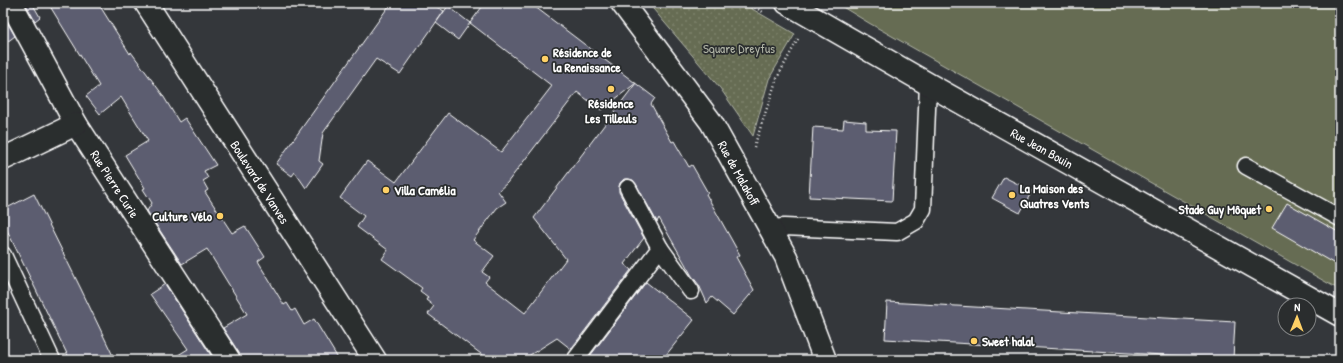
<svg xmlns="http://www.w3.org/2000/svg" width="1343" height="363" font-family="'Patrick Hand',sans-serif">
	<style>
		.park { fill: url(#park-dots); stroke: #b2b6a8 }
		.garden { fill: #666c52; stroke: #b2b6a8 }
		.building { fill: #5c5d6f; stroke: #fff; fill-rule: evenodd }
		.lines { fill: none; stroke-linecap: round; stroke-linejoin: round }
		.lane-casing { stroke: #fff; stroke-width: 19 }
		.street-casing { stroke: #fff; stroke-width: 25 }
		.secondary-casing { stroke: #fff; stroke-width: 25 }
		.path { stroke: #fff; stroke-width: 2.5; stroke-dasharray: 1 3; stroke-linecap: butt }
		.lane { stroke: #2a2d2e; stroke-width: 16 }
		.street { stroke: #2a2d2e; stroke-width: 22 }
		.secondary { stroke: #2a2d2e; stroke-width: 22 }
		.poi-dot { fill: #ffd166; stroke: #2a2d2e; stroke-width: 1.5 }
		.labels { text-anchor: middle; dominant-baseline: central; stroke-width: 3.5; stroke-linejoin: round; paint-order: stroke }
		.park-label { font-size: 13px; fill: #b2b6a8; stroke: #2a2d2e }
		.poi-label { font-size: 13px; font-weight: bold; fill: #fff; stroke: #2a2d2e; text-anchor: start }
		.street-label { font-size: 13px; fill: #fff; stroke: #2a2d2e }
	</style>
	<defs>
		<pattern id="park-dots" width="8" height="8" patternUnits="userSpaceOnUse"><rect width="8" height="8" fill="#666c52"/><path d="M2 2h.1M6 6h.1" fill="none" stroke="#7d826c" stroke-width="1.8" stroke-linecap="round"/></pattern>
	</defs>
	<rect width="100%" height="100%" fill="#34373b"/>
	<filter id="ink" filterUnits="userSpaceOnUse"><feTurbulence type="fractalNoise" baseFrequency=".025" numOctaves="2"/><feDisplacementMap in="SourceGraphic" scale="8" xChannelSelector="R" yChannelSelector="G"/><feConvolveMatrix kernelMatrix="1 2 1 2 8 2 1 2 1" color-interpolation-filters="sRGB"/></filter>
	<g filter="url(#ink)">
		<path class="park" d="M 648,3 L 742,3 L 795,34 L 769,79 L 753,136 L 720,88 Z"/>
		<path class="garden" d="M 836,3 L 1340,3 L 1340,290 L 869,23 Z"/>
		<g class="building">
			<path d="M 25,3 L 32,3 L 40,17 L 35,21 Z"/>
			<path d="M 48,3 L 98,3 L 130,54 L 131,52 L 162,94 L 179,122 L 185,118 L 216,165 L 204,171 L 208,178 L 203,181 L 208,190 L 205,192 L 232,233 L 245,226 L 265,257 L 258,262 L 284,305 L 287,303 L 292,311 L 295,309 L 304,325 L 314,319 L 339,360 L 241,360 L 239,353 L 223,328 L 247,314 L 207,249 L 182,264 L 147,211 L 152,203 L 143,189 L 145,188 L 125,155 L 148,141 L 121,97 L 100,114 L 86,96 L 99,86 Z"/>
			<path d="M 391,3 L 430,3 L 444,11 L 400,74 L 376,59 L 323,133 L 319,161 L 323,164 L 306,188 L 295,172 L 292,176 L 276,164 Z"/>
			<path d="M 485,3 L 530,3 L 655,98 L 651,104 L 672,142 L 674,141 L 689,167 L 692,165 L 708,193 L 706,194 L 740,255 L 736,257 L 754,290 L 733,315 L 712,297 L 707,303 L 699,285 L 692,276 L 659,218 L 657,222 L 636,184 L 633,180 L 629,179 L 624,179 L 620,183 L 619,187 L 619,192 L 644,238 L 624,264 L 631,270 L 571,349 L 557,338 L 522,360 L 489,360 L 428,314 L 434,306 L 426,300 L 428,297 L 420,291 L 422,288 L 382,259 L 388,250 L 357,227 L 364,216 L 340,198 L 367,161 L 396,182 L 448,113 L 501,152 L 552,86 L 470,23 L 458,40 L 436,23 L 448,6 L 470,23 ZM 636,83 L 534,218 L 566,259 L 525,313 L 485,282 L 489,277 L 482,272 L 494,256 L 473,240 L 497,208 L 506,202 L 498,191 L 507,183 L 577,92 L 601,110 Z"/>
			<path d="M 3,15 L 15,36 L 3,45 Z"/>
			<path d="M 844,120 L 866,122 L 866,130 L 896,131 L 892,201 L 809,197 L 813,127 L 843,129 Z"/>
			<path d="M 1004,177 L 1032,191 L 1020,213 L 992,198 Z"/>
			<path d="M 34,194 L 81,289 L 115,360 L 70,360 L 3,222 L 3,210 Z"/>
			<path d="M 1287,203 L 1340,233 L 1340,267 L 1272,228 Z"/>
			<path d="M 646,282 L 694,320 L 662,360 L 587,360 Z"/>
			<path d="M 165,284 L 214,360 L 170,360 L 188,349 L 150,294 Z"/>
			<path d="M 887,302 L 1235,322 L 1233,359 L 885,339 Z"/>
		</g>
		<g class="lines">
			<defs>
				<g id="lane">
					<path d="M 1246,166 L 1340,218"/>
					<path d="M 770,228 L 784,227 L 897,232 L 916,221 L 923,209 L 928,84"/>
					<path d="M 660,248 L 691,291"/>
					<path d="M 3,255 L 52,360"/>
					<path d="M 575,360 L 660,248 L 628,188"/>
				</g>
				<g id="street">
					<path d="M 11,3 L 76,124 L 229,360"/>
					<path d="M 622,3 L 711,122 L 786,257 L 825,360"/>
					<path d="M 787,3 L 928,84 L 1340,315"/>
					<path d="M 3,159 L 76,124"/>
				</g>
				<path id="secondary" d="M 146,3 L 375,360"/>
			</defs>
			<use href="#lane" class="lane-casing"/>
			<use href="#street" class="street-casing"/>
			<use href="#secondary" class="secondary-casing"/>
			<g class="path">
				<path d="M 748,3 L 763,12"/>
				<path d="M 755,3 L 763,7"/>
				<path d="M 754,147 L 777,78 L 798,39"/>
			</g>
			<use href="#lane" class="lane"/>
			<use href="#street" class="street"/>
			<use href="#secondary" class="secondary"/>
		</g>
	</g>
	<g class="poi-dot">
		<circle cx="545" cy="59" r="4"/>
		<circle cx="611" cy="89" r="4"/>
		<circle cx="386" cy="190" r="4"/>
		<circle cx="1012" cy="195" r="4"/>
		<circle cx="1269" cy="209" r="4"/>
		<circle cx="220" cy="216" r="4"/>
		<circle cx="974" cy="341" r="4"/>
	</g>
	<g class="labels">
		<g class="park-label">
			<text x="739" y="48">Square Dreyfus</text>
		</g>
		<g class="poi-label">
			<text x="553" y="52">Résidence de<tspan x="553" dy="15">la Renaissance</tspan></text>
			<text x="611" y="103" text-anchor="middle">Résidence<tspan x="611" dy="15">Les Tilleuls</tspan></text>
			<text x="1020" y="188">La Maison des<tspan x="1020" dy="15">Quatres Vents</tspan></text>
			<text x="394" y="190">Villa Camélia</text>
			<text x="1261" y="209" text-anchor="end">Stade Guy Môquet</text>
			<text x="212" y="216" text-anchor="end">Culture Vélo</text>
			<text x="982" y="341">Sweet halal</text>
		</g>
		<g class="street-label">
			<text transform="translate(1042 148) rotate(29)">Rue Jean Bouin</text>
			<text transform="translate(739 173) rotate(61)">Rue de Malakoff</text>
			<text transform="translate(260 182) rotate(57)">Boulevard de Vanves</text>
			<text transform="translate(115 184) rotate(57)">Rue Pierre Curie</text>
		</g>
	</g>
	<rect width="1343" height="363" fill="none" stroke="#2a2d2e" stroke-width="16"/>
	<rect x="8" y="8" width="1327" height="347" fill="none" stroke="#fff" stroke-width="1.5" filter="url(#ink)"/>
	<g transform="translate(1297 317) rotate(1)"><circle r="19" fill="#2a2d2e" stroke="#7f8182"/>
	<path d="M0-3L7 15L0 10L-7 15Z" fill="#ffd166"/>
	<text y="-6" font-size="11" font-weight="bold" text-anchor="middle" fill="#ffffff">N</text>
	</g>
</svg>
